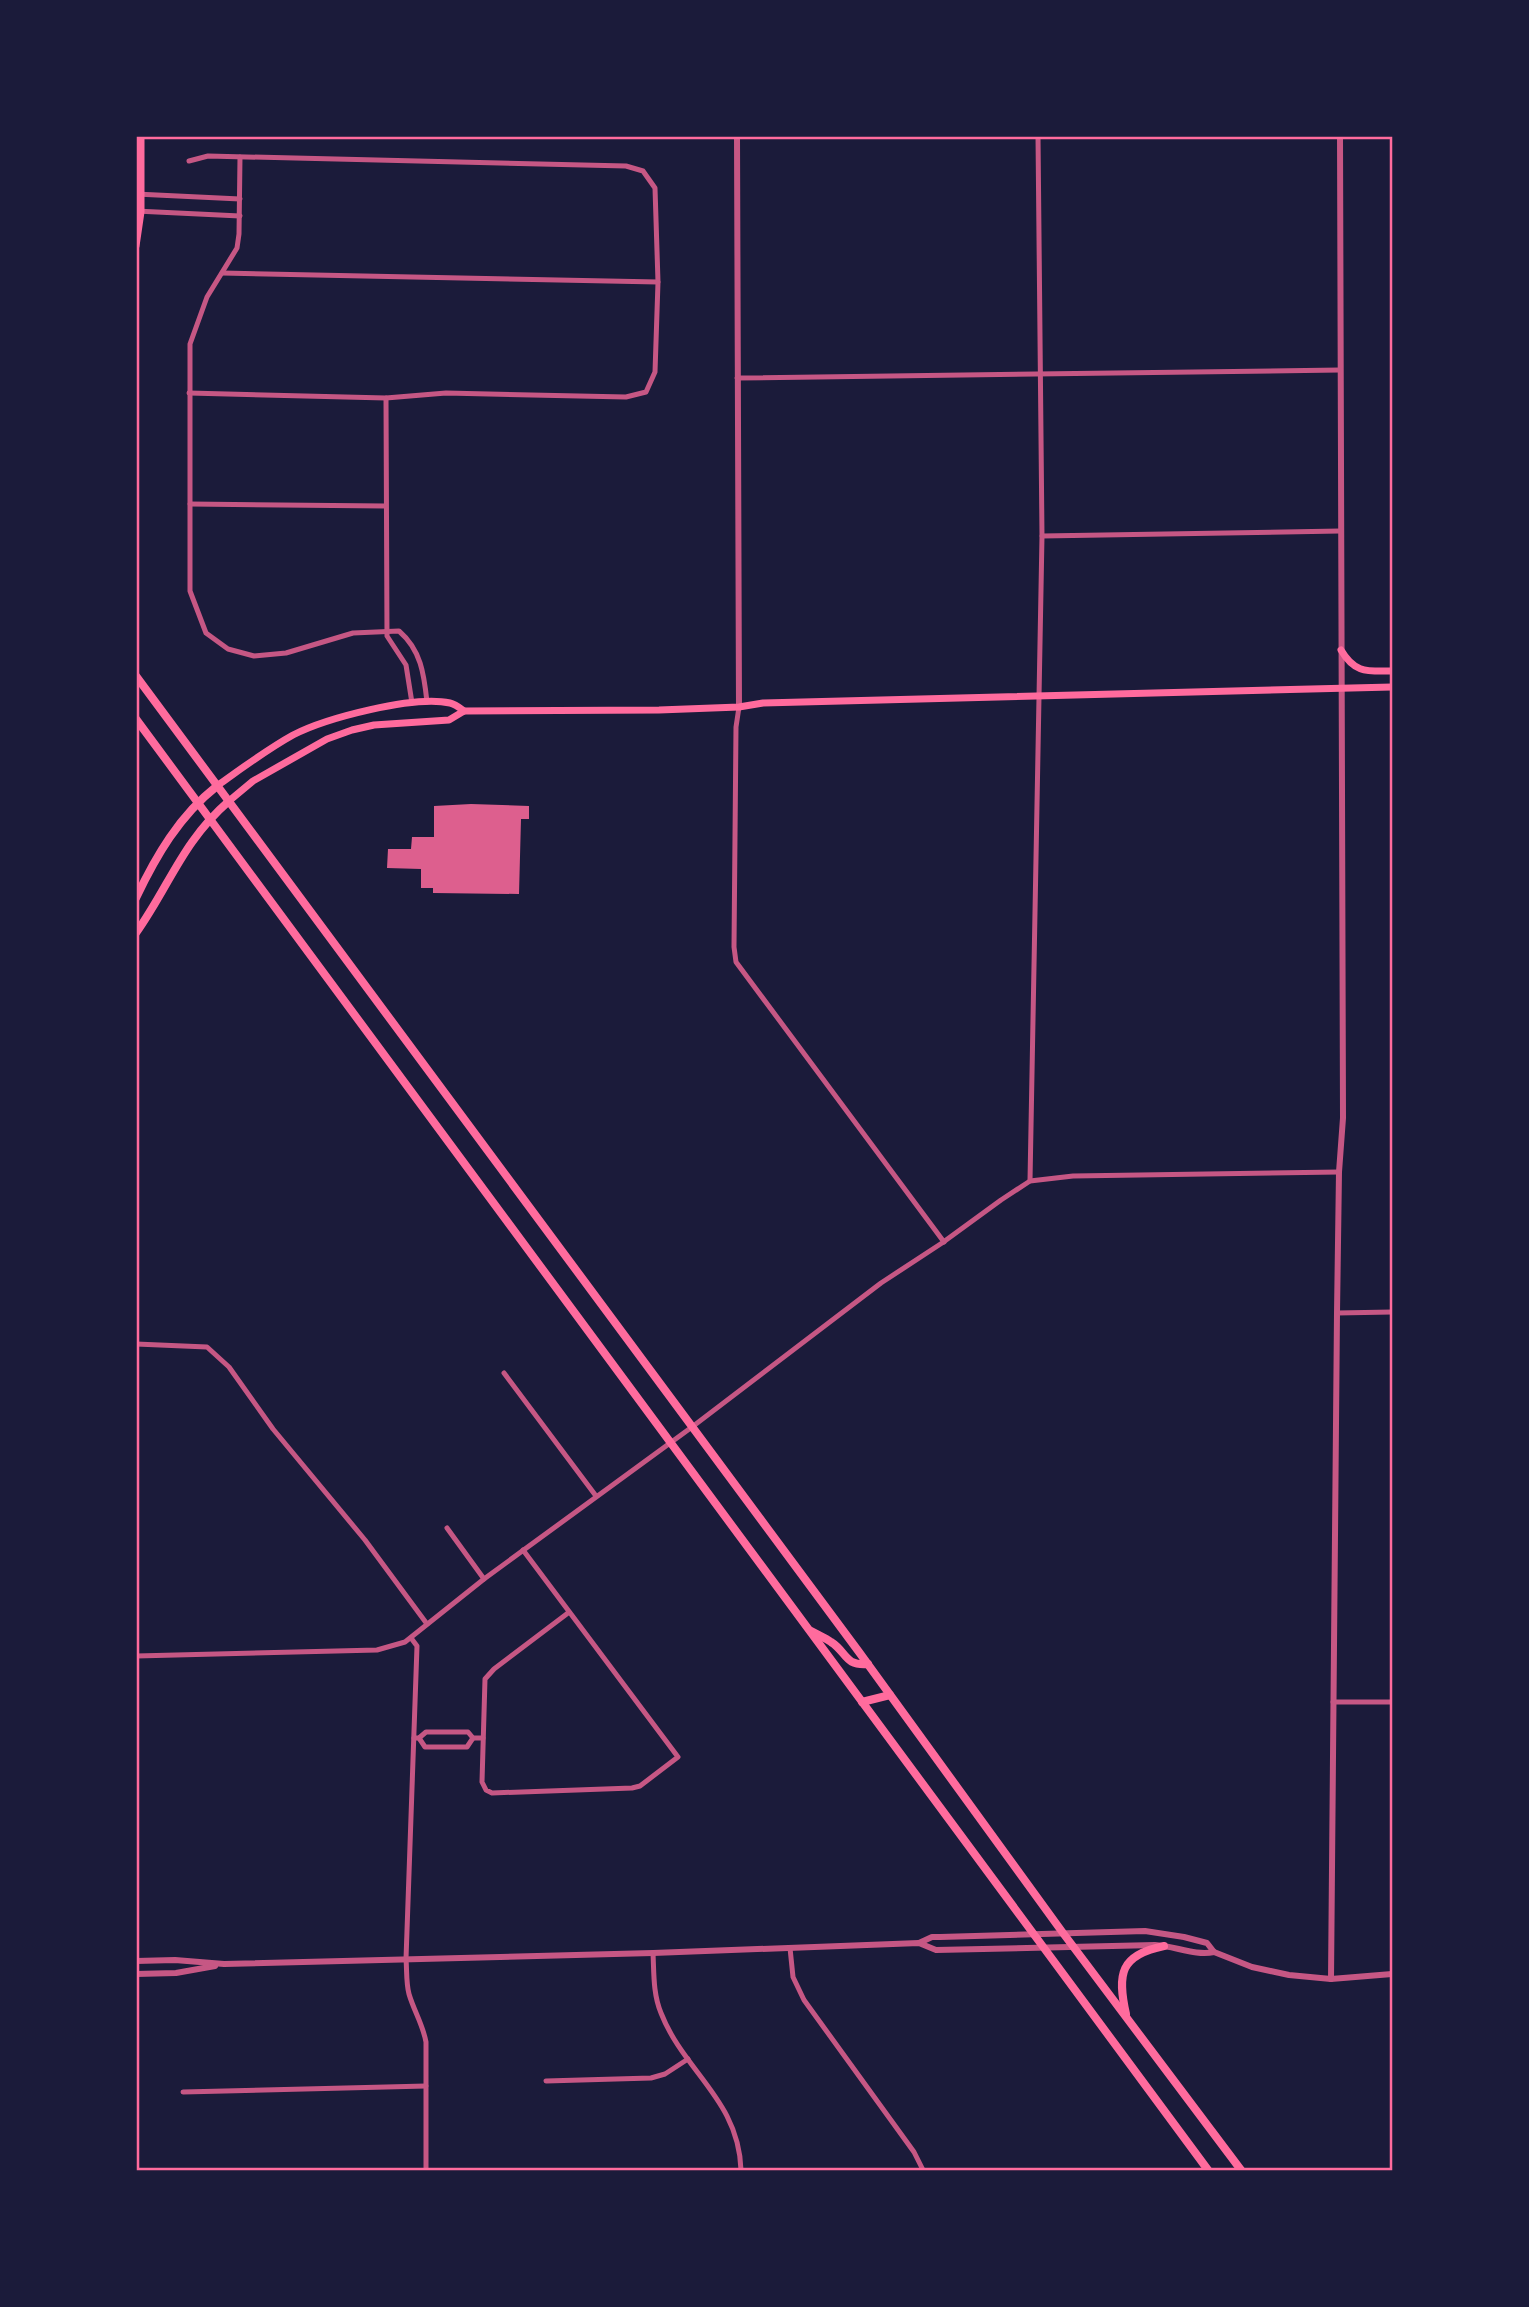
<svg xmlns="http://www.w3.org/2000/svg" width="1529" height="2307" font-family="Spectral,serif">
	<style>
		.building { fill: #dd5f8e }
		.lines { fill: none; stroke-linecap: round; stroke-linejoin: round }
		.minor { stroke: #c65784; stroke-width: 5 }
		.tertiary { stroke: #c65784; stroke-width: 6 }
		.secondary { stroke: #ff6b9d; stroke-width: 7 }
		.primary { stroke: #ff6b9d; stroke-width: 8 }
		.neatline { fill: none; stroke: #ff6b9d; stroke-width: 2.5 }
	</style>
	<rect width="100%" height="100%" fill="#1b1b3a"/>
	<path class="building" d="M 471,804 L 529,806 L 529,819 L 521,819 L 519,894 L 433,893 L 433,888 L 421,888 L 421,869 L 387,868 L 388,849 L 411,849 L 412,837 L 434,837 L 434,806 Z"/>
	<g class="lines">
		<g class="minor">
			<path d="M 240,157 L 239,234 L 237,248 L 207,297 L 190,344 L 190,591 L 206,633 L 228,649 L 254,656 L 286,653 L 353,633 L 399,631 C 421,650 424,674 427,702"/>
			<path d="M 189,161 L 208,156 L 626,166 L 643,171 L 655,188 L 658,282 L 655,372 L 646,392 L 626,397 L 446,393 L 386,398 L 189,393"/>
			<path d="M 136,194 L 240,199"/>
			<path d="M 136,211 L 240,216"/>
			<path d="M 222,273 L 658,282"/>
			<path d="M 737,378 L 1340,370"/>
			<path d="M 386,398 L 387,636 L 406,665 L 412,703"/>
			<path d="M 190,504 L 385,506"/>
			<path d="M 1042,536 L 1340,531"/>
			<path d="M 739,707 L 736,727 L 734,947 L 736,962 L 944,1242"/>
			<path d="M 1030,1181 L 1042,536 L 1038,136"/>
			<path d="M 1337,1313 L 1392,1312"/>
			<path d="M 136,1344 L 207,1347 L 229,1367 L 273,1429 L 365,1540 L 427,1624"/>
			<path d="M 504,1373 L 596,1496"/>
			<path d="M 447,1528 L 484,1579"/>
			<path d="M 523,1550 L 678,1757 L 640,1786 L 632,1788 L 492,1793 L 486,1790 L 482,1782 L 485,1679 L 494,1669 L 568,1613"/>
			<path d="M 411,1638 L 417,1646 L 406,1959 C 407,1971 406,1983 409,1994 C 414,2011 423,2025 426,2042 L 426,2170"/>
			<path d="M 136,1656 L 377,1650 L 405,1642 L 484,1579 L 692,1427 L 881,1283 L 942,1243 L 1001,1200 L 1030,1181 L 1073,1176 L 1339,1172"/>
			<path d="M 1333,1702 L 1392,1702"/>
			<path d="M 414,1738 L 419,1738 L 426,1732 L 468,1732 L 473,1738 L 483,1738"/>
			<path d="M 419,1738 L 425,1747 L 467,1747 L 473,1738"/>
			<path d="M 790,1948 L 793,1977 L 804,2000 L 914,2152 L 923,2170"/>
			<path d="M 653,1953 C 654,1973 653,1994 661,2013 C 684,2072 739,2100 741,2170"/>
			<path d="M 546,2081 L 651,2078 L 665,2074 L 688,2059"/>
			<path d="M 183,2092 L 426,2086"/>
		</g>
		<g class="tertiary">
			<path d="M 737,136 L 739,707"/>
			<path d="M 919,1943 L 932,1937 L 940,1937 L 1145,1931 L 1184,1937 L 1207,1943 L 1214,1952 L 1252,1967 L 1289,1975 L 1331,1979 L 1392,1974"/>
			<path d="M 136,1961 L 175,1960 L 224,1964 L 653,1953 L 919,1943 L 936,1950 L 1155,1945 C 1175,1946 1195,1956 1214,1952"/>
			<path d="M 136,1974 L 176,1973 L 215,1966"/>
			<path d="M 1331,1979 L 1337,1313 L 1339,1172 L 1343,1118 L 1340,136"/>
		</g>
		<g class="secondary">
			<path d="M 136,246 L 141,212 L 141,136"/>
			<path d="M 1341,650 C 1355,674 1368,671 1392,671"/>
			<path d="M 217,786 C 242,768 266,750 293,735 C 326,718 414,695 450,703 C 455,704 460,708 464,711"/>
			<path d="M 229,801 L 253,781 L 327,739 L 352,730 L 374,725 L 449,720 L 464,711 L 659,710 L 739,707 L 763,703 L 1392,687"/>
		</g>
		<g class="primary">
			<path d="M 136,676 L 859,1652 L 1063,1933 L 1241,2170"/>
			<path d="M 136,719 L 1208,2170"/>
			<path d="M 136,898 C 156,856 179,816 217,786"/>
			<path d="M 136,933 C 170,885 182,842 229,801"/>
			<path d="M 811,1631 C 818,1635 825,1638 831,1642 C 847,1652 844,1666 868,1664"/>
			<path d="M 862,1702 L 890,1695"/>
			<path d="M 1126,2014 C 1117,1974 1120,1955 1164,1946"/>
		</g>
	</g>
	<rect width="1529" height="2307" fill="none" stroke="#1b1b3a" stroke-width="276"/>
	<rect x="138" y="138" width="1253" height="2031" class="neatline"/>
</svg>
